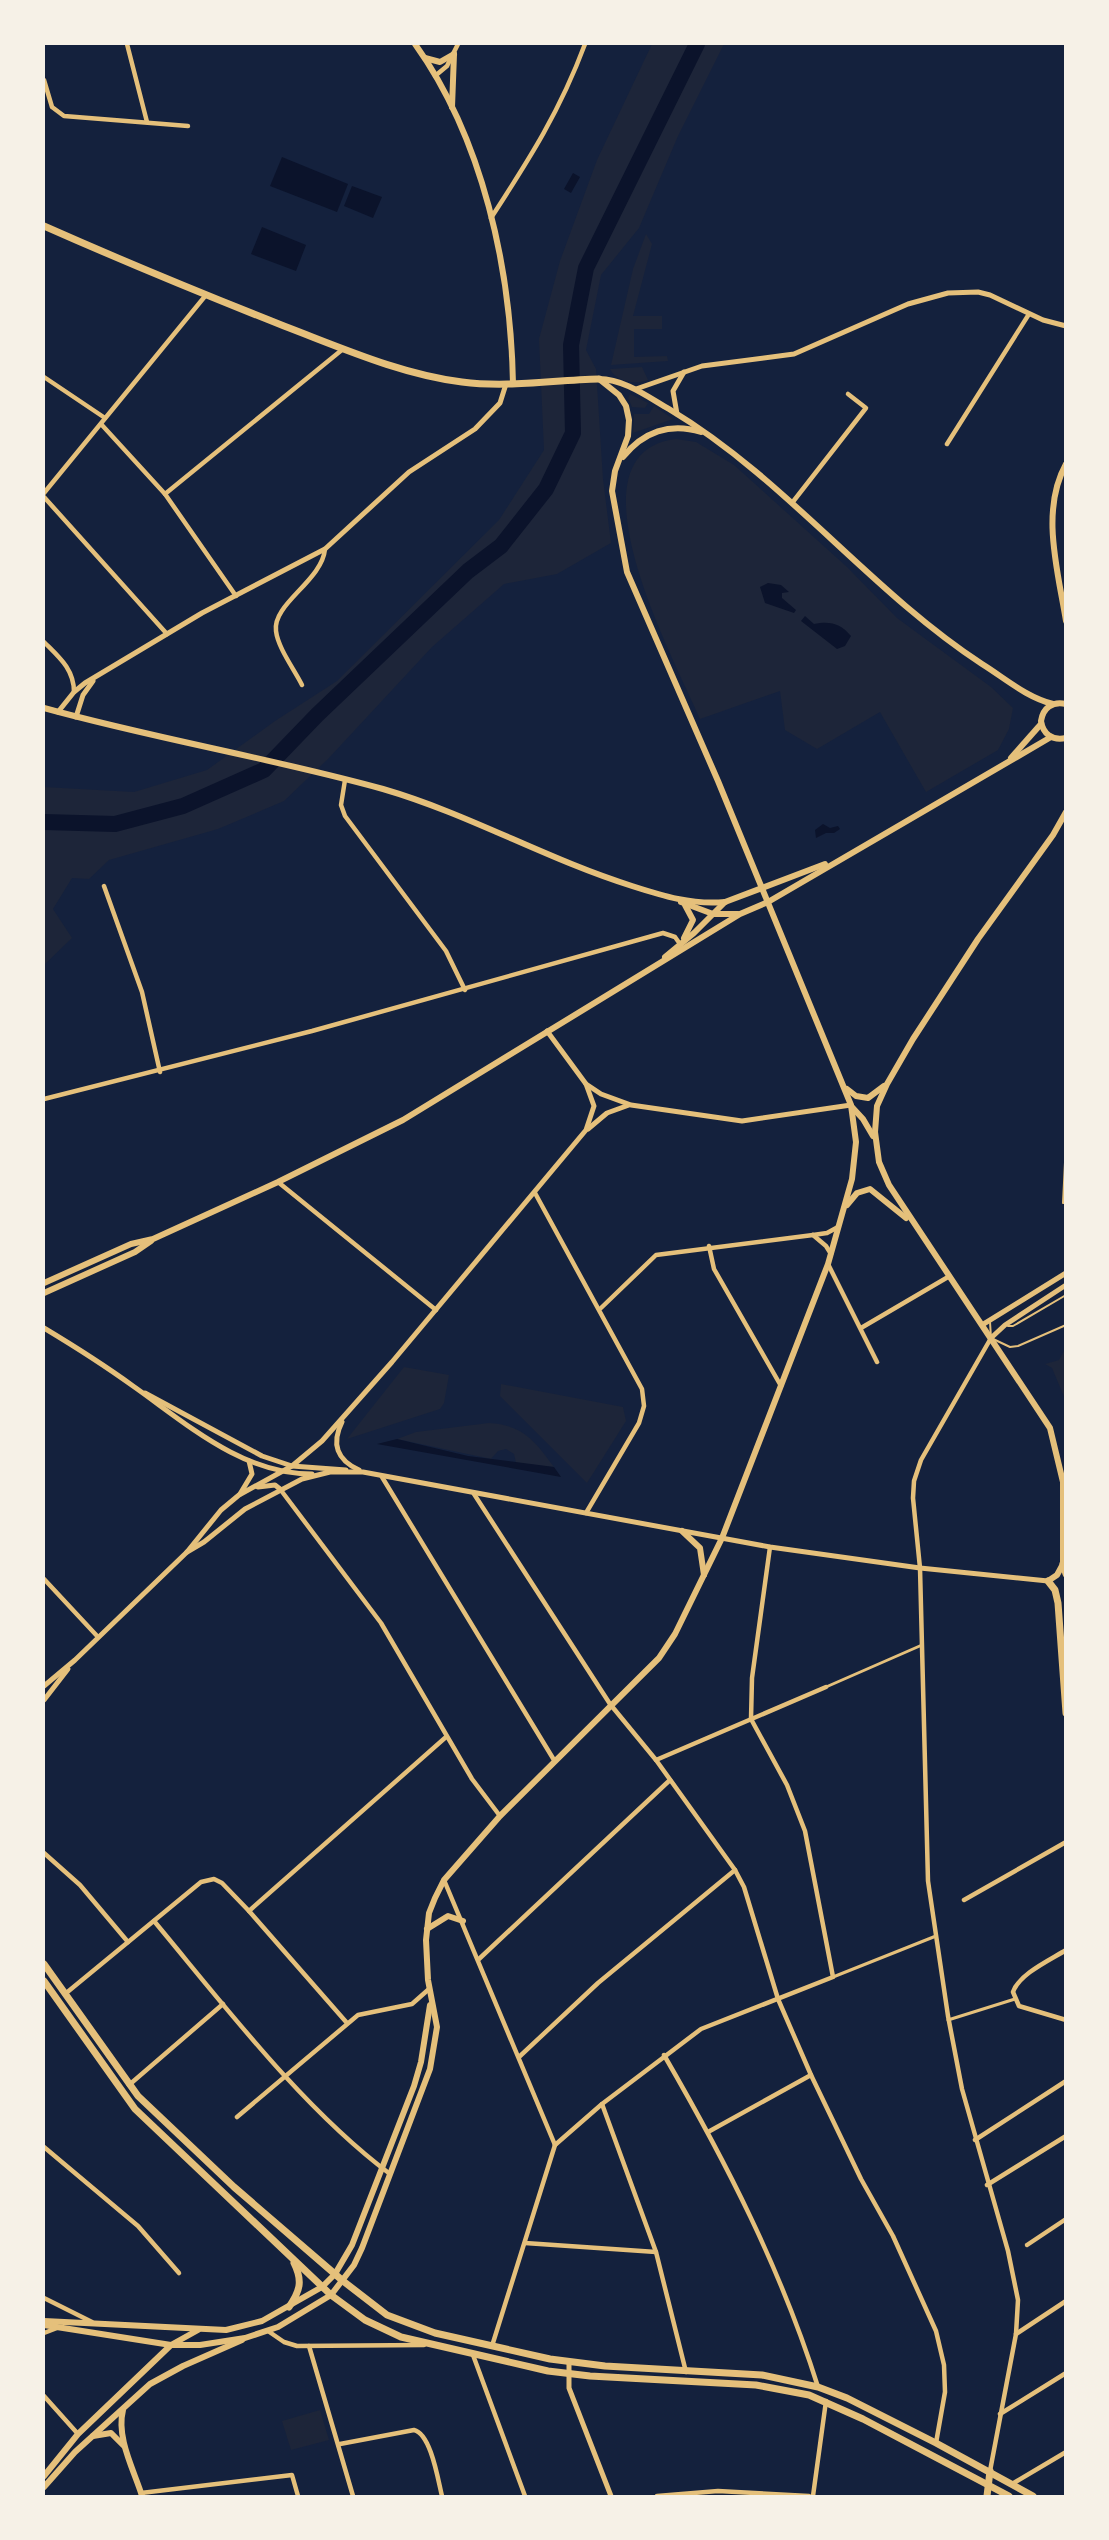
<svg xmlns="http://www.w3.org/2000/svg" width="1109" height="2540" font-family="'Nunito Sans',sans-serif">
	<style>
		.green { fill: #1d2539 }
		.water { fill: #0b132b }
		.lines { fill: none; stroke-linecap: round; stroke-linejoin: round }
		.river { stroke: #0b132b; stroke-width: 16 }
		.service { stroke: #e5c07b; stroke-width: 2 }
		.pedestrian { stroke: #e5c07b; stroke-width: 3 }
		.minor { stroke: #e5c07b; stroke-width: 4.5 }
		.tertiary { stroke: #e5c07b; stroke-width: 5 }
		.secondary { stroke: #e5c07b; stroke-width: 6 }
		.primary { stroke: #e5c07b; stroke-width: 7 }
	</style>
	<rect width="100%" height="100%" fill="#14213d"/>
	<g class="green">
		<path d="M 652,44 L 724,44 L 678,136 L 639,228 L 601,275 L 586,350 L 596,369 L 603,479 L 611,543 L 557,574 L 504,584 L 432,647 L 328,759 L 284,801 L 218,829 L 109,860 L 89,879 L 72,878 L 53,909 L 72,938 L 44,965 L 44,787 L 134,792 L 207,770 L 275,721 L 337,681 L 499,520 L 544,450 L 539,339 L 560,261 L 597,160 Z"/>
		<path d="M 646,234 L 652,244 L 633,316 L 662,316 L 662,329 L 634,329 L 634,357 L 667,356 L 668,361 L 611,365 L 633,269 Z"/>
		<path d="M 642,367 L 648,380 C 635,385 617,382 610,369 Z"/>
		<path d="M 630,394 L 648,403 L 645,408 L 632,407 L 628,398 Z"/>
		<path d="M 654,406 L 673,419 L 633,433 L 634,414 L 649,414 Z"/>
		<path d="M 676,439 L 696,442 L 734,465 L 847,567 L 897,618 L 991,687 L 1013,708 L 1009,729 L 998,750 L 926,792 L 880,712 L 817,749 L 785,730 L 780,691 L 700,719 C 677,664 561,453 676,439 Z"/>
		<path d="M 1065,1349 L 1065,1399 L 1052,1368 L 1045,1364 L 1059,1360 Z"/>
		<path d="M 404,1367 L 449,1375 L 444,1403 L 440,1409 L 347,1439 Z"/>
		<path d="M 501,1384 L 623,1407 L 626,1421 L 587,1483 L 500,1396 Z"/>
		<path d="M 489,1423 C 523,1425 535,1441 554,1467 L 516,1463 L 514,1454 L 506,1449 L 498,1451 L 491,1459 L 397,1439 L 416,1432 Z"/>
		<path d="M 320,2410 L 329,2440 L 291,2450 L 282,2421 Z"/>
	</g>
	<g class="water">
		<path d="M 282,157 L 348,184 L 337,212 L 270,186 Z"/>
		<path d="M 573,173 L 580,177 L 571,193 L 564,189 Z"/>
		<path d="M 352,186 L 382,197 L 373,218 L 344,206 Z"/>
		<path d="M 262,227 L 306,245 L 296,271 L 251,254 Z"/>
		<path d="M 768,583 L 781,585 L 789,592 L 782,593 L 782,598 L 796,610 L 794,613 L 765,603 L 760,587 Z"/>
		<path d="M 805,616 L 814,624 C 830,621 840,623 851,636 L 845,646 L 837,649 L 801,621 Z"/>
		<path d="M 823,824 L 830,828 L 838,826 L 840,829 L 834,833 L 826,833 L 816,838 L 815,830 Z"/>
		<path d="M 397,1439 L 468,1456 L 554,1467 L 561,1477 L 377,1444 Z"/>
	</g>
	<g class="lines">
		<path class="river" d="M 44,822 L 115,824 L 183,806 L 264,770 L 317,715 L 468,571 L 501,546 L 546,489 L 573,433 L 571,345 L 586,268 L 697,44"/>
		<g class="service">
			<path d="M 1066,1142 L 1063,1203 L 1066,1203"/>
			<path d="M 990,1322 L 991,1338 L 1010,1347 L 1018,1346 L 1066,1325"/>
			<path d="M 1008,1326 L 1013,1326 L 1066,1295"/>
		</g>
		<g class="pedestrian">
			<path d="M 826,1687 L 922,1645"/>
			<path d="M 833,1977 L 936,1936"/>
			<path d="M 948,2020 L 1015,1999"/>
		</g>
		<g class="minor">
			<path d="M 127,44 L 147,122"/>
			<path d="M 435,76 L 447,66 L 458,44"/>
			<path d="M 44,80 L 52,107 L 64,116 L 188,126"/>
			<path d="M 491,218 C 530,158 560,111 585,44"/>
			<path d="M 44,377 L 105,418"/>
			<path d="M 101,424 L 165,494 L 236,596"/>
			<path d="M 947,444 L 1029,314"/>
			<path d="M 44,493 L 206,295"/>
			<path d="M 165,494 L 343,349"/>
			<path d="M 44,497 L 167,634"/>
			<path d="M 792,503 L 866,408 L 848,394"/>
			<path d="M 44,642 C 59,657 74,669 74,692"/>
			<path d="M 302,685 C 294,669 278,648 276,631 C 272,604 322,581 325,549"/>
			<path d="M 345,780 L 341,805 L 345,816 L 446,951 L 465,990"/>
			<path d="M 104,886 L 142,992 L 160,1072"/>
			<path d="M 44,1099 L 312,1031 L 663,933 L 675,937 L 680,944"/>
			<path d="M 278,1182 L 436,1310"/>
			<path d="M 535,1193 L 642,1389 L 644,1406 L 639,1423 L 586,1513"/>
			<path d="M 813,1235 L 826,1246 L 831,1254"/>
			<path d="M 709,1246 L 714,1269 L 781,1386"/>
			<path d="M 828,1264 L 877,1362"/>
			<path d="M 601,1308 L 656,1255 L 813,1235 L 827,1233 L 838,1227"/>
			<path d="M 861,1328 L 948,1277"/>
			<path d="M 382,1477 L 554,1760"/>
			<path d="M 280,1489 L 381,1623 L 472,1779 L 500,1816"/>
			<path d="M 474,1494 L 610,1704 L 656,1760 L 735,1870 L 744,1887 L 778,1999 L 811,2075 L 861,2179 L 893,2236 L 936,2331 L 944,2365 L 945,2392 L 936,2443"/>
			<path d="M 44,1579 L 98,1637"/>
			<path d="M 656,1760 L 826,1687"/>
			<path d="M 44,1853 L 80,1885 L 128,1942"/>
			<path d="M 444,1880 L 555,2145"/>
			<path d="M 964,1900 L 1066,1842"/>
			<path d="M 249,1911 L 446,1737"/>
			<path d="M 154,1921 C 224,2005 303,2109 390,2174"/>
			<path d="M 1066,1950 C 1050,1960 1019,1974 1013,1992 L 1019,2006 L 1066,2020"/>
			<path d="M 479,1959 L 670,1780"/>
			<path d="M 65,1994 L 201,1882 L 214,1879 L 222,1883 L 249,1911 L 347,2023"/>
			<path d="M 664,2055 C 726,2162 781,2269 818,2387"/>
			<path d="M 519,2057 L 598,1983 L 735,1870"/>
			<path d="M 129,2085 L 223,2004"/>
			<path d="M 602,2104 L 656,2252 L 686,2372"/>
			<path d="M 237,2117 L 358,2015 L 412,2004 L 429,1989"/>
			<path d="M 708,2132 L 811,2075"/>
			<path d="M 975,2140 L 1066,2081"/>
			<path d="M 555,2145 L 602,2104 L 701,2029 L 833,1977 L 805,1831 L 787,1785 L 751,1719 L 752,1678 L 770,1547"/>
			<path d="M 44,2147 L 138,2226 L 179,2273"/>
			<path d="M 987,2185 L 1066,2136"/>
			<path d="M 525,2243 L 656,2252"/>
			<path d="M 1027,2245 L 1066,2219"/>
			<path d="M 44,2298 L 92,2322"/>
			<path d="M 268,2331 L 284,2342 L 297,2346 L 424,2345"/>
			<path d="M 44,2333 L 57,2328"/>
			<path d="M 1016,2334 L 1066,2301"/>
			<path d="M 309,2346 L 353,2496"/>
			<path d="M 492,2346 L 555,2145"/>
			<path d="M 473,2355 L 525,2496"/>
			<path d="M 44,2396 L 78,2434"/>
			<path d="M 1000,2414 L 1066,2373"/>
			<path d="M 340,2444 L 414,2430 C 431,2434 438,2480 442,2496"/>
			<path d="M 990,2471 L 1016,2334 L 1018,2300 L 1008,2251 L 962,2089 L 948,2016 L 928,1881 L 920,1568 L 913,1498 L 914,1481 L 921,1460 L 991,1338"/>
			<path d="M 1012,2484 L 1066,2452"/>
			<path d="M 141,2493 L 292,2475 L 298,2496"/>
			<path d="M 657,2496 L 718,2491 L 809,2496"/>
			<path d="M 813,2496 L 826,2401"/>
		</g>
		<g class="tertiary">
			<path d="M 636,389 L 702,366 L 794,354 L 908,304 L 948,293 L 978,292 L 990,295 L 1043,320 L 1066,326"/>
			<path d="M 677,414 L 673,391 L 684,372"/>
			<path d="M 58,712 L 74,692 L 85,683 L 202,613 L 325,549 L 409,472 L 475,429 L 500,403 L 506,384"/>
			<path d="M 76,717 L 83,695 L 93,681"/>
			<path d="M 547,1031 L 586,1084 L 601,1094 L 631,1105 L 742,1121 L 851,1105"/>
			<path d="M 588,1129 L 607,1113 L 629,1105"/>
			<path d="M 982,1325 L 1066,1273"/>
			<path d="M 44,1328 C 74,1346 104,1365 133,1386 C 187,1424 242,1474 312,1474"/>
			<path d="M 991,1338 L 1005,1325 L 1066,1285"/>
			<path d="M 145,1393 L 262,1456 L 292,1466 L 346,1470"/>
			<path d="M 342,1422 C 331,1444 337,1460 359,1470"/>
			<path d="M 258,1487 L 275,1485 L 280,1489"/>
			<path d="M 240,1494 L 252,1474 L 249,1461"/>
			<path d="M 187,1552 L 204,1542 L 245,1509 L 302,1479 L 330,1472 L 363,1472 L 770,1547 L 920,1568 L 1048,1581"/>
			<path d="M 44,1686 L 75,1660 L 187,1552 L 221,1510 L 239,1495 L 292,1466 L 322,1441 L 392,1362 L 586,1130 L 594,1106 L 586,1084"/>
			<path d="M 44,1700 L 68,1669"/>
			<path d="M 569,2362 L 569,2388 L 611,2496"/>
		</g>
		<g class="secondary">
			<path d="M 415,44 C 483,139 511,269 513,384"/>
			<path d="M 425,58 L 440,62 L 454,54"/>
			<path d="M 452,107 L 454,54"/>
			<path d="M 599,379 C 624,379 648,397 669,409 C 786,479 869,590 982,664 C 1006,679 1026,697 1053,704"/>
			<path d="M 623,457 C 643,432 670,422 701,432"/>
			<path d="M 1066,464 C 1040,511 1058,571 1066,621"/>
			<path d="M 1066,704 C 1052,701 1043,708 1041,721 C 1043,734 1052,741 1066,738"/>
			<path d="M 44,708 C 156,739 271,758 383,789 C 469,814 546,859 632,886 C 663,896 692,905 725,902"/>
			<path d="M 1011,758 L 1041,724"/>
			<path d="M 681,902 L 713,914 L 738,914"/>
			<path d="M 684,938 L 693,920 L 685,905"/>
			<path d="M 665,957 L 694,933 L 725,902 L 825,864"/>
			<path d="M 847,1089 L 856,1096 L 868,1098 L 884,1086"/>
			<path d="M 851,1106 L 863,1119 L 873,1136"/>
			<path d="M 847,1205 L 857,1193 L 870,1189 L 906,1218"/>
			<path d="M 44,1283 L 131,1244 L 153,1239 L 278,1182 L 403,1120 L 740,914 L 768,902 L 1051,737"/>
			<path d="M 44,1293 L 135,1252 L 151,1241"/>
			<path d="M 682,1531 L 700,1548 L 704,1575"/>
			<path d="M 1048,1581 L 1057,1575 L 1063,1564 L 1063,1482 L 1050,1428 L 889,1185 L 879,1162 L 875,1132 L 877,1106 L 887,1084 L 913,1039 L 978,939 L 1053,835 L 1066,812"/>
			<path d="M 427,1929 L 448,1916 L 463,1921"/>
			<path d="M 44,2321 L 226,2330 L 262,2321 L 322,2287 L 335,2274 L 352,2245 L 414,2086 L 421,2062 L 430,2005"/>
			<path d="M 44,2325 L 171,2345 L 200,2345 L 245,2338 L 278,2327 L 331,2295 L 354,2265 L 362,2248 L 430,2069 L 437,2027 L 428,1980 L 426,1940 L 429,1913 L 435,1898 L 444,1880 L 500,1816 L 659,1658 L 675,1634 L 722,1538 L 828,1264 L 852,1179 L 856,1142 L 851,1105 L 718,781 L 627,572 L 612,491 L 615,471 L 628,436 L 629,420 L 626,406 L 619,395 L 599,379"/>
			<path d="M 123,2410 C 116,2438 134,2470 142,2496"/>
			<path d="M 93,2436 L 111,2433 L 124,2446"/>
			<path d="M 44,2476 L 78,2434 L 171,2345 L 198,2330"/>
			<path d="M 44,2487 L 75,2452 L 150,2384 L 183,2366 L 242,2340"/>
		</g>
		<g class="primary">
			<path d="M 44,226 C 123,261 203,294 284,326 C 342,348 400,374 462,382 C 508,388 553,380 599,379"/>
			<path d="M 1063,1564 L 1066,1574"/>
			<path d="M 1048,1581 L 1055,1590 L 1058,1603 L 1066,1713"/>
			<path d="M 44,1964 L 138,2096 L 234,2187 L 343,2281 L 387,2315 L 435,2333 L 550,2359 L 605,2366 L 762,2375 L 818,2387 L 847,2398 L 936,2443 L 1033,2496"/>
			<path d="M 44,1981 L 135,2109 L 331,2295 L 365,2320 L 401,2337 L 548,2371 L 590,2376 L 756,2385 L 809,2395 L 863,2419 L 1009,2496"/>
			<path d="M 289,2307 C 300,2291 303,2281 294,2263"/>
			<path d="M 987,2496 L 990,2471"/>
		</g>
	</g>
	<rect width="1109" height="2540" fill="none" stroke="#f6f1e7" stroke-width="90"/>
</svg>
